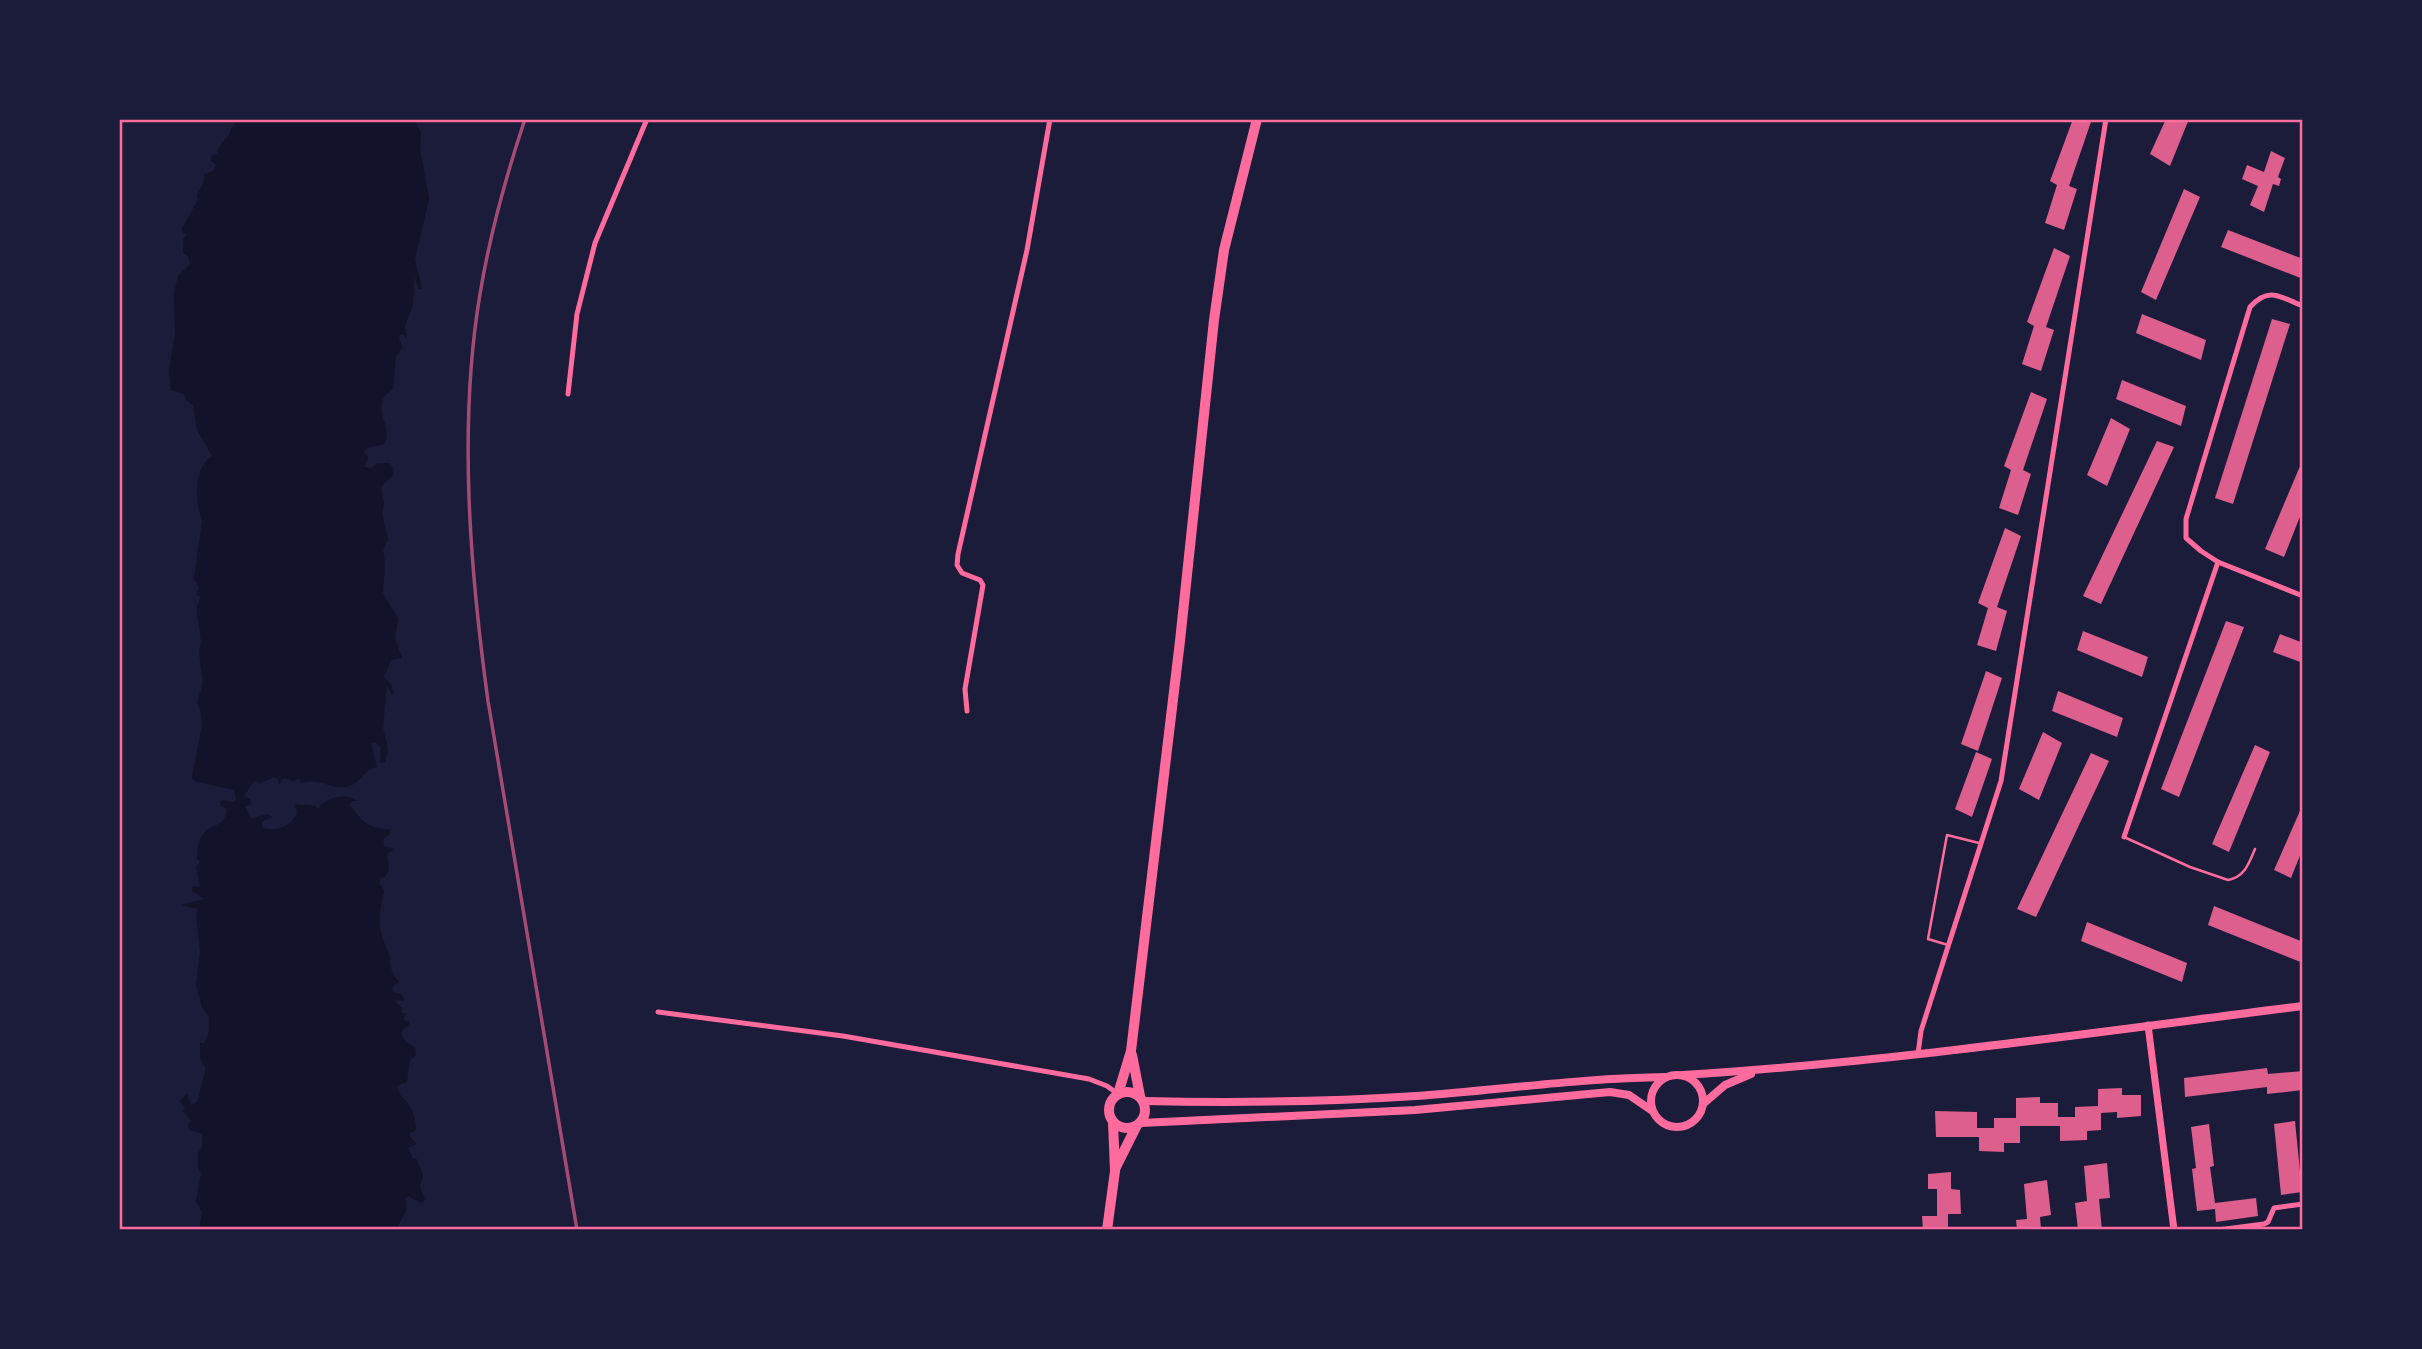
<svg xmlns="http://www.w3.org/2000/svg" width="2422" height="1349" font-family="'PT Sans',sans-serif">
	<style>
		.water { fill: #12122b }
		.building { fill: #dd5f8e }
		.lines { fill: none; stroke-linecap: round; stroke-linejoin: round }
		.service { stroke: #ff6b9d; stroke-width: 2.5 }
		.minor { stroke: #ff6b9d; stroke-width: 5 }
		.tertiary { stroke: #ff6b9d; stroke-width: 7 }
		.secondary { stroke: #ff6b9d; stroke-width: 8 }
		.trunk { stroke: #ff6b9d; stroke-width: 10 }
		.rail { stroke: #a44b75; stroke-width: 3.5 }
		.neatline { fill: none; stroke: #ff6b9d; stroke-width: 2.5 }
	</style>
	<rect width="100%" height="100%" fill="#1b1b3a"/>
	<path class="water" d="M 226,119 L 414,119 L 421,133 L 420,149 L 429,199 L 415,259 L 422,289 L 419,289 L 414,277 L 413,305 L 405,326 L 407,339 L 403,334 L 400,335 L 399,339 L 403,348 L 396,355 L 393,389 C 391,391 387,393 385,396 C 373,411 395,430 383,445 L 369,447 L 364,451 L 368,458 L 364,467 L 371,468 L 378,463 L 389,463 L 393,467 C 395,480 386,479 381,488 L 384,502 L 382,514 L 388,539 L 383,551 L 385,562 L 383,593 L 398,619 L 395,638 L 402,658 L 391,660 L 384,677 L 392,686 L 394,694 L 392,695 L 387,685 L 383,728 L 388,749 L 385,762 L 380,763 L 381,748 L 376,743 L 371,743 L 377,767 C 362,770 361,785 345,787 C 330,789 318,777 302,783 L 298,778 L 294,781 L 284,778 L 279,785 L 278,779 L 274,777 L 260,783 L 254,781 L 244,796 L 251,800 L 251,804 L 245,807 L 251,819 L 267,814 L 273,817 L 262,822 L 263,828 C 277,831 290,827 297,814 L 295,804 L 316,806 L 318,809 C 328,796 344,793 358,801 L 352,801 L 349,805 C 357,812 361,823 372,826 C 378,829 384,828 390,830 L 390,834 L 383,839 L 384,846 L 392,848 L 393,850 L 387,854 C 388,863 391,869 385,877 L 380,878 L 379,883 L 384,891 C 379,917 376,926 388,951 C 391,958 389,967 393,973 C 394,977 397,979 399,982 L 393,986 L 392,990 L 395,993 L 401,994 L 404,999 L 404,1001 L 398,1000 L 395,1001 L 402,1008 L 402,1013 L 407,1013 L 403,1019 L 409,1022 L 409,1025 L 402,1030 C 401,1041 408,1042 415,1048 L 416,1055 L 410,1061 L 407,1082 L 397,1086 C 400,1099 404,1096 410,1106 C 414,1113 416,1122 416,1130 L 410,1133 L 410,1137 L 417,1144 L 408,1148 L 413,1159 L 416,1158 L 423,1174 L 420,1187 L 425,1200 L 421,1203 L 408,1196 L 405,1198 C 410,1212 401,1216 397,1230 L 199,1230 L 202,1212 L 196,1201 L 201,1174 L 198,1167 L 198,1153 L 202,1147 L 202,1134 L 190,1130 L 188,1125 L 191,1120 L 183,1111 L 185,1107 L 180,1101 L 187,1094 L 191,1105 L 197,1102 L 206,1068 L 200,1058 L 200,1043 L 204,1043 L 209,1032 L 209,1017 L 202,1008 L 196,985 L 200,951 L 196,914 L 198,909 L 181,905 L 204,899 L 192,891 L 192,887 L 200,886 L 196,867 L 200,862 L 197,858 C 199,815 224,836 227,809 L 221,806 L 220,802 L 223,800 L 233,802 L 236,800 L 234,790 L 197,782 L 192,778 L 202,724 L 201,713 L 197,702 L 203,683 L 199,652 L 201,641 L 197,615 L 197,607 L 201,597 L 196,594 L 199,587 L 194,579 L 202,521 C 195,501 193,468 212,456 L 197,430 L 193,406 L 185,399 L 184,394 L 171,390 L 169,370 L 175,333 L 174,293 L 178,276 L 190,264 L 188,256 L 183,253 L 183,240 L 186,234 L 182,232 L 182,228 L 198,200 L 197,195 L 204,182 L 204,174 L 213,171 L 216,165 L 210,159 L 212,155 L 217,154 C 219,142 230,139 232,127 L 236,125 L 233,120 L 224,121 Z"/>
	<g class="building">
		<path d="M 2073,119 L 2092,119 L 2069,186 L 2077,189 L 2064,230 L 2045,223 L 2057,185 L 2050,181 Z"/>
		<path d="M 2166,119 L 2189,119 L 2170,166 L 2150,154 Z"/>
		<path d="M 2271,151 L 2285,158 L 2278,177 L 2281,179 L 2279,186 L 2273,184 L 2264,212 L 2250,205 L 2258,186 L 2242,179 L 2247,165 L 2264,172 Z"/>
		<path d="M 2184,189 L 2200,197 L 2156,300 L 2141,292 Z"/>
		<path d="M 2228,230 L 2303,259 L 2303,279 L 2221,247 Z"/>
		<path d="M 2054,248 L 2070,256 L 2046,327 L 2054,330 L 2041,371 L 2022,364 L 2034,326 L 2027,322 Z"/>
		<path d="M 2142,314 L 2206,340 L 2201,360 L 2136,333 Z"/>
		<path d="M 2272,319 L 2290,324 L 2233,504 L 2215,498 Z"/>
		<path d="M 2122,380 L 2186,406 L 2181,426 L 2116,399 Z"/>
		<path d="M 2031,392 L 2047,399 L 2023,470 L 2031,474 L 2018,515 L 1999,508 L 2011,470 L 2004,466 Z"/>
		<path d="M 2111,418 L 2130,429 L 2107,486 L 2087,475 Z"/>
		<path d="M 2157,441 L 2174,447 L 2101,604 L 2083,596 Z"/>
		<path d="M 2303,459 L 2303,509 L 2284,557 L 2265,549 Z"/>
		<path d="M 2005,528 L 2021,536 L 1997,607 L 2007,611 L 1996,651 L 1977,645 L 1988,608 L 1978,603 Z"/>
		<path d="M 2226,621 L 2244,627 L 2179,797 L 2161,789 Z"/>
		<path d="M 2083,631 L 2148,657 L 2142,677 L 2077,650 Z"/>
		<path d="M 2280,634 L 2303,643 L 2303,663 L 2273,652 Z"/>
		<path d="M 1986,671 L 2002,678 L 1978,751 L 1961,744 Z"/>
		<path d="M 2058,691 L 2123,718 L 2117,737 L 2052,711 Z"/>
		<path d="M 2043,732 L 2062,743 L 2039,800 L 2019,789 Z"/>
		<path d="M 2255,745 L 2270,752 L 2229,852 L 2212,844 Z"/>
		<path d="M 1976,752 L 1992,759 L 1972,817 L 1955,809 Z"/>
		<path d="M 2091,753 L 2109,761 L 2036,917 L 2017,909 Z"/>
		<path d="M 2303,804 L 2303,848 L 2291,878 L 2274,870 Z"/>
		<path d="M 2214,906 L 2303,942 L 2303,963 L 2208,925 Z"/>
		<path d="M 2087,922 L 2187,963 L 2182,982 L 2081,941 Z"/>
		<path d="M 2267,1068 L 2268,1074 L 2303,1071 L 2303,1090 L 2267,1094 L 2267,1087 L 2185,1097 L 2184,1078 Z"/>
		<path d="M 2122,1088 L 2122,1095 L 2141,1095 L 2141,1116 L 2117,1118 L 2117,1112 L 2101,1113 L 2101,1130 L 2087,1131 L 2087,1140 L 2060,1141 L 2060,1126 L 2020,1126 L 2020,1143 L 2004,1143 L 2004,1152 L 1979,1151 L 1979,1137 L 1936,1137 L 1935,1111 L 1977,1112 L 1977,1128 L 1994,1128 L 1994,1118 L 2016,1118 L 2016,1098 L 2040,1097 L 2040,1103 L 2058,1103 L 2058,1117 L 2075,1117 L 2075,1107 L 2098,1106 L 2098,1089 Z"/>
		<path d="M 2295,1121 L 2302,1192 L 2281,1195 L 2274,1124 Z"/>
		<path d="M 2209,1124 L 2214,1166 L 2210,1167 L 2215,1203 L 2256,1198 L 2258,1216 L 2216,1222 L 2215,1209 L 2197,1211 L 2192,1169 L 2196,1168 L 2191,1127 Z"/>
		<path d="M 2107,1163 L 2110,1198 L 2099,1199 L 2102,1230 L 2078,1230 L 2075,1203 L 2087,1201 L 2084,1166 Z"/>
		<path d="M 1951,1172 L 1951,1189 L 1960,1190 L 1961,1214 L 1948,1214 L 1948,1230 L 1923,1230 L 1922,1216 L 1937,1216 L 1937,1189 L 1928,1189 L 1928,1174 Z"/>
		<path d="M 2047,1180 L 2051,1215 L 2040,1217 L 2041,1230 L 2017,1230 L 2016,1220 L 2027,1219 L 2024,1184 Z"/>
	</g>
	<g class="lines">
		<g class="service">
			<path d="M 2124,837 L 2190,867 L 2228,880 C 2245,877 2249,863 2255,849"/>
			<path d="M 1948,945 L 1928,939 L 1947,835 L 1979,843"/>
		</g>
		<g class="minor">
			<path d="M 568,394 L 577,314 L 595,243 L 647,119"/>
			<path d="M 2218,562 L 2303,596"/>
			<path d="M 967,711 L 965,689 L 983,585 L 980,580 L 962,573 L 957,565 L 958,554 L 1027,250 L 1050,119"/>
			<path d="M 2124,837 L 2218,562 L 2201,551 L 2186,538 L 2186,519 L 2250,307 C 2269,286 2280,297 2303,306"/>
			<path d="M 658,1012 L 843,1036 L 1089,1079 L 1107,1086 L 1118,1094"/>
			<path d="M 1918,1054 L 1921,1031 L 2001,781 L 2106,119"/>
			<path d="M 2218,1230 L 2264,1224 L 2268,1222 L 2274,1208 L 2303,1204"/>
		</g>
		<path class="tertiary" d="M 2148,1025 L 2174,1230"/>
		<g class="secondary">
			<circle cx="1677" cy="1101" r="26"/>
			<path d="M 1683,1075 C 1891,1062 2097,1032 2303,1006"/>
			<path d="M 1144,1101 C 1235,1103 1325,1102 1416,1096 C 1499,1090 1582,1078 1666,1077"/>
			<path d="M 1703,1104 L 1725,1085 L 1751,1074"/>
			<path d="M 1141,1123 L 1415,1110 L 1610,1092 L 1629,1095 L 1651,1110"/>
		</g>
		<g class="trunk">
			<path d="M 1132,1055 L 1140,1096"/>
			<circle cx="1127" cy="1110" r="18"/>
			<path d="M 1118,1094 L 1131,1051 L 1180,641 L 1214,320 L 1224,250 L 1257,119"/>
			<path d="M 1116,1167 L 1136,1127"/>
			<path d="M 1107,1230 L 1115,1171 L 1113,1122"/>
		</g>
		<path class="rail" d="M 525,119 C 506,176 490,234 480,294 C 458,425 470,570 488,701 L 577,1230"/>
	</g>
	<rect width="2422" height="1349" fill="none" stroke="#1b1b3a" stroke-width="242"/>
	<rect x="121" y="121" width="2180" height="1107" class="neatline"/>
</svg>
